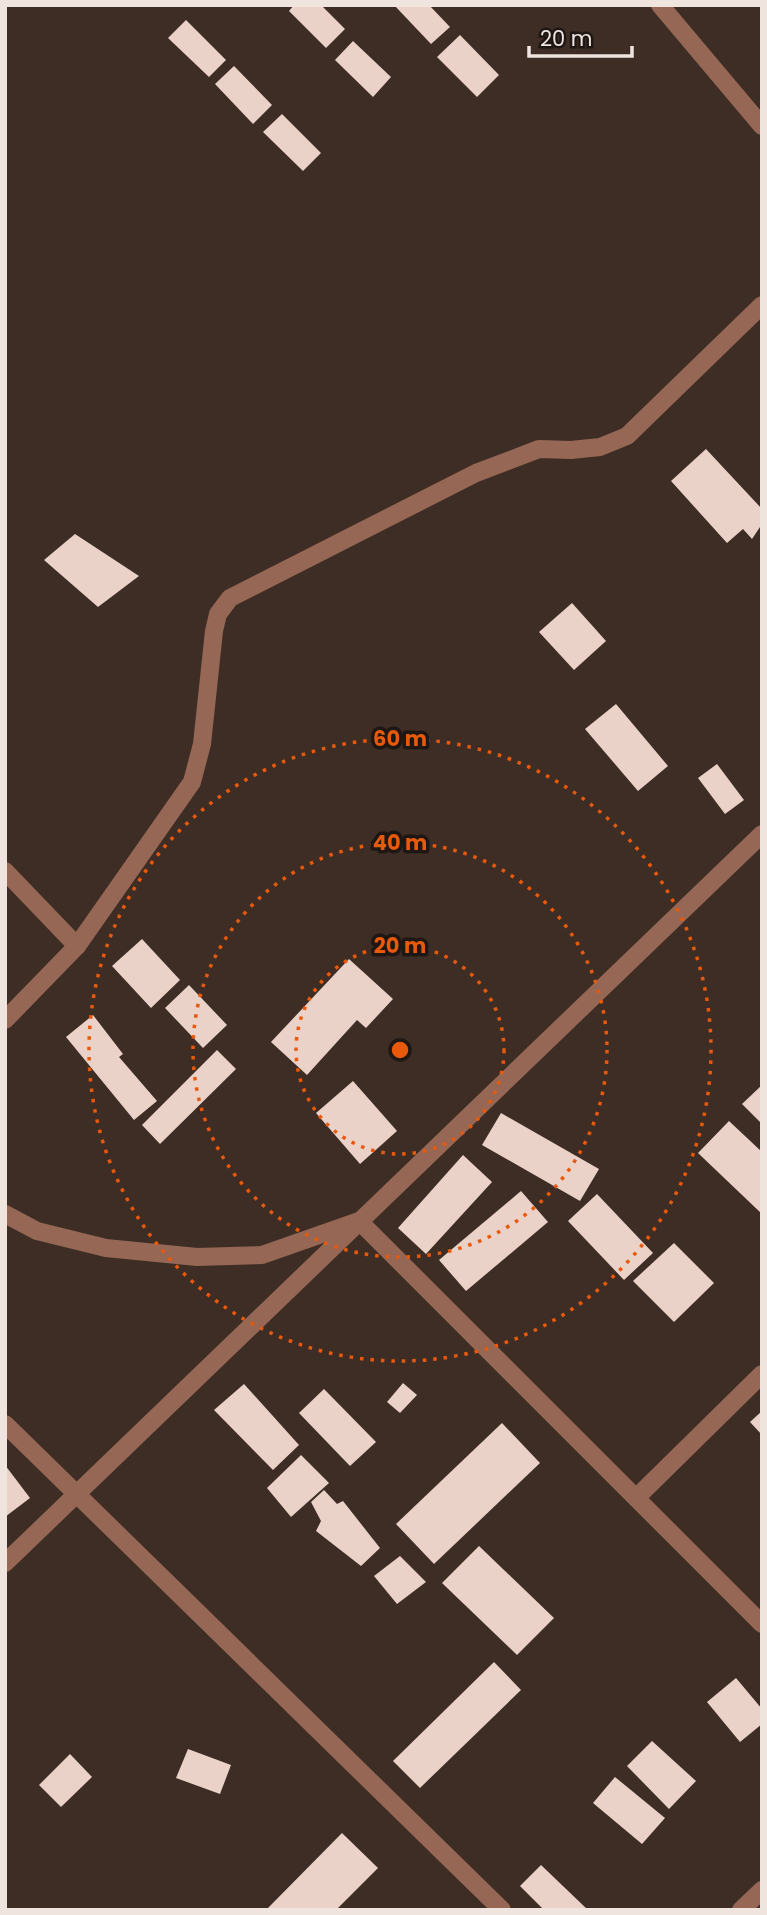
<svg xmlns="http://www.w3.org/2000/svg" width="767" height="1915" font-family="Poppins,sans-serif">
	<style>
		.building { fill: #ead2c9 }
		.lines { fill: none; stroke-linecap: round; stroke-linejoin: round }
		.minor { stroke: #956754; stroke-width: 18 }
		.ring { fill: none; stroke: #e8590c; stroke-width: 3.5; stroke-dasharray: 3.5 7 }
		.centre { fill: #e8590c; stroke: #1f1714; stroke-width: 3.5 }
		.ring-label { font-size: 21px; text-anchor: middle; font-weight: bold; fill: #e8590c; stroke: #1f1714; stroke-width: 7; stroke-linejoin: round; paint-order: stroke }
	</style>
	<rect width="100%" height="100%" fill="#3e2d25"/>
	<g class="building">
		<path d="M 294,5 L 321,5 L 345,29 L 326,48 L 289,11 Z"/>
		<path d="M 394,5 L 429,5 L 450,27 L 431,44 Z"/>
		<path d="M 186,20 L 226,60 L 209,77 L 168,38 Z"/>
		<path d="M 460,35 L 499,75 L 477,97 L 437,57 Z"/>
		<path d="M 353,41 L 391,77 L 373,97 L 335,60 Z"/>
		<path d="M 234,66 L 272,105 L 253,124 L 215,84 Z"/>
		<path d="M 282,114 L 321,153 L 303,171 L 263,132 Z"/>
		<path d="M 706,449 L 762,509 L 762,524 L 752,539 L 743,529 L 727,543 L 671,481 Z"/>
		<path d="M 75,534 L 139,576 L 98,607 L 44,560 Z"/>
		<path d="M 572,603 L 606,641 L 574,670 L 539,632 Z"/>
		<path d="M 616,704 L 668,766 L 638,791 L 585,729 Z"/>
		<path d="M 717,764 L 744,800 L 725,814 L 698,778 Z"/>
		<path d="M 142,939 L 180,980 L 151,1008 L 112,966 Z"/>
		<path d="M 349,959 L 393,999 L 366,1028 L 357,1020 L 307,1075 L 271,1042 Z"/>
		<path d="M 189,985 L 227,1025 L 203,1048 L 165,1008 Z"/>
		<path d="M 93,1015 L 123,1054 L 119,1057 L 157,1101 L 134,1120 L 66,1037 Z"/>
		<path d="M 217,1050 L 236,1069 L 160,1144 L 142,1125 Z"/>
		<path d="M 353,1081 L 397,1131 L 360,1164 L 316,1113 Z"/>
		<path d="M 762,1085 L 762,1124 L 742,1104 Z"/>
		<path d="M 501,1113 L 599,1169 L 580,1201 L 482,1145 Z"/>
		<path d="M 729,1121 L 762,1152 L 762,1214 L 698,1153 Z"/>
		<path d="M 463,1155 L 492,1182 L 426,1254 L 398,1228 Z"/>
		<path d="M 521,1191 L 548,1222 L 466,1291 L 439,1260 Z"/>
		<path d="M 597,1194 L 653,1253 L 624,1280 L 568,1221 Z"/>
		<path d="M 674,1243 L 714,1283 L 674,1322 L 633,1281 Z"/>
		<path d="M 403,1383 L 417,1395 L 400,1413 L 387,1402 Z"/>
		<path d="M 244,1384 L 299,1445 L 273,1470 L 214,1410 Z"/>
		<path d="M 324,1389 L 376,1442 L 350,1466 L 299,1413 Z"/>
		<path d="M 762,1411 L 762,1435 L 750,1422 Z"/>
		<path d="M 502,1423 L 540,1463 L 434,1564 L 396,1524 Z"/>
		<path d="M 301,1455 L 329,1483 L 291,1517 L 267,1488 Z"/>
		<path d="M 5,1465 L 30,1498 L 5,1517 Z"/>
		<path d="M 324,1490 L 337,1504 L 343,1501 L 380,1548 L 361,1566 L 316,1531 L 321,1521 L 311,1502 Z"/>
		<path d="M 479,1546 L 554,1618 L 517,1655 L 442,1583 Z"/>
		<path d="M 400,1556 L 426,1582 L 397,1604 L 374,1576 Z"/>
		<path d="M 494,1662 L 521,1690 L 420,1788 L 393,1761 Z"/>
		<path d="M 736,1678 L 762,1709 L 762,1724 L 740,1742 L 707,1702 Z"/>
		<path d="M 652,1741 L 696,1781 L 669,1809 L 627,1766 Z"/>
		<path d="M 188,1749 L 231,1765 L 220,1794 L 176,1778 Z"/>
		<path d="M 70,1754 L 92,1777 L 61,1807 L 39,1785 Z"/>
		<path d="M 615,1777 L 665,1818 L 642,1844 L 593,1803 Z"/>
		<path d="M 342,1833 L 378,1868 L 336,1910 L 266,1910 Z"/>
		<path d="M 541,1865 L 588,1910 L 544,1910 L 520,1886 Z"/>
	</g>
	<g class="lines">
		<g class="minor">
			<path d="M 660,5 L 762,126"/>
			<path d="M 5,871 L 77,946"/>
			<path d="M 5,1020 L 77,946 L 192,782 L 202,744 L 214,631 L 218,614 L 230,598 L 476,473 L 539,449 L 571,450 L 600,447 L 627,436 L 762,305"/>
			<path d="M 5,1214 L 37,1231 L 106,1248 L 197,1257 L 262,1255 L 359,1221 L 762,1624"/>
			<path d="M 5,1424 L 502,1910"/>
			<path d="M 636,1498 L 762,1374"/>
			<path d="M 5,1563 L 762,834"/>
			<path d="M 741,1910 L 762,1890"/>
		</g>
	</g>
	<g class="ring">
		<circle cx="400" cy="1050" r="104"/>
		<circle cx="400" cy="1050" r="207"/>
		<circle cx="400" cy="1050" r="311"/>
	</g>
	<circle cx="400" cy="1050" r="10" class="centre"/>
	<g class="ring-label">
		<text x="400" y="746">60 m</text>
		<text x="400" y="850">40 m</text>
		<text x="400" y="953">20 m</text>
	</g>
	<rect width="767" height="1915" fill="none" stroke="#f0e4df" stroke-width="14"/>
	<path d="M529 46v10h103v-10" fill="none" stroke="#f0e4df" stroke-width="3.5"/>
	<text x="540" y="46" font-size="21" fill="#f0e4df" stroke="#1f1714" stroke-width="5" paint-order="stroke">20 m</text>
</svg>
